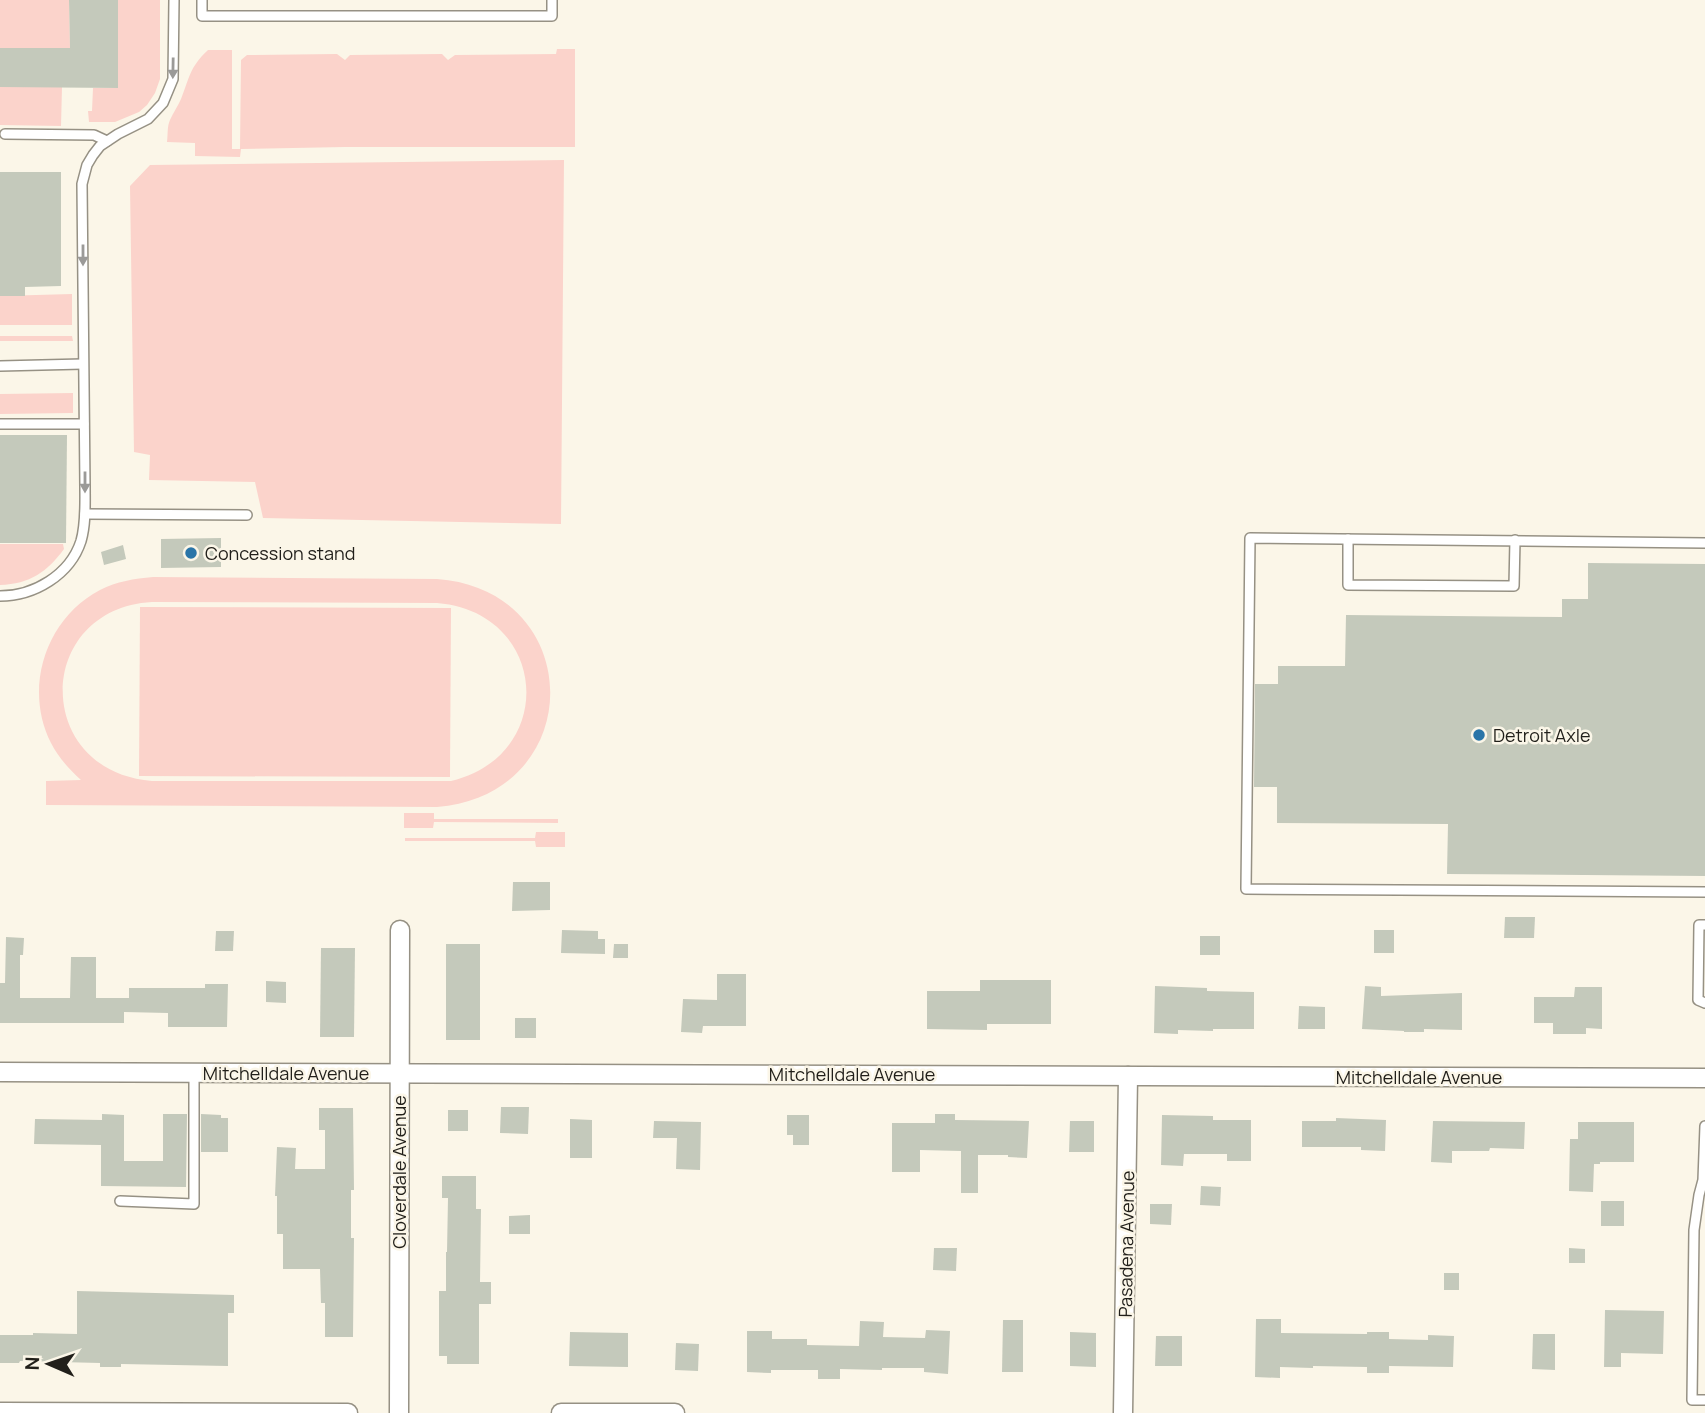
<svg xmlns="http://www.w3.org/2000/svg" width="1705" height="1413" font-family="Manrope,sans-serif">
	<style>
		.green { fill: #fbd3cb; fill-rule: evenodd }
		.building { fill: #c4c9bb }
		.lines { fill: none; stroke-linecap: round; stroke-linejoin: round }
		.service-casing { stroke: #969184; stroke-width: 12 }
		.minor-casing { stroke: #969184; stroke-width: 21 }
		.service { stroke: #fff; stroke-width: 9 }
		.minor { stroke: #fff; stroke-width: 18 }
		.oneway { fill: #9b9a98 }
		.poi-dot { fill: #2a75a8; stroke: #fbf6e8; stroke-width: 2.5 }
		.labels { text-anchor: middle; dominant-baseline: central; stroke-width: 5; stroke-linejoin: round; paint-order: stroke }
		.poi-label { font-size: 18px; fill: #211f1a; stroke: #fbf6e8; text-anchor: start }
		.street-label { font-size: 18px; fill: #211f1a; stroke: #fbf6e8 }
	</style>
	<rect width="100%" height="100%" fill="#fbf6e8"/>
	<g class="green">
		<path d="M 0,0 L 69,0 L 70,48 L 0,48 Z"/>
		<path d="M 118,0 L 160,0 L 160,79 L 155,93 L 147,105 L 139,112 L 115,122 L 89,122 L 88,111 L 92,111 L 93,88 L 117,88 Z"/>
		<path d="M 557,49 L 575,49 L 575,147 L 345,147 L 241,149 L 240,157 L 195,156 L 195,143 L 167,142 C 168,135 167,126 170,120 C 173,113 178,106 181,99 C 190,77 189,68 208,50 L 232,50 L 232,149 L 240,149 L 241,60 L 247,55 L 337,54 L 345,60 L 350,55 L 442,54 L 448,60 L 455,55 L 556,54 Z"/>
		<path d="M 0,87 L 62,87 L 61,126 L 0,125 Z"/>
		<path d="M 564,160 L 561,524 L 263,518 L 255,482 L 149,480 L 150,455 L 134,452 L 130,186 L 150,165 Z"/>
		<path d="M 72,294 L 72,325 L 0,325 L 0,296 Z"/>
		<path d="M 0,336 L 72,336 L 73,341 L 0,341 Z"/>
		<path d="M 73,393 L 73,413 L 0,414 L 0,394 Z"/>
		<path d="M 0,544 L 63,544 L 64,549 C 47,572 30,584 0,585 Z"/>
		<path d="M 153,577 L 437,579 C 587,590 589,794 437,807 L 46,805 L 46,781 L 81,780 C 69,769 58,757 51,743 C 23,688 46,618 100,590 C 117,581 134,579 153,577 ZM 152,602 L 437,603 C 548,612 559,755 451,781 L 152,781 C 32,771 34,609 152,602 Z"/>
		<path d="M 140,607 L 451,608 L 450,777 L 139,776 Z"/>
		<path d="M 404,813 L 434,813 L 434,819 L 558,819 L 558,823 L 434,822 L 433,828 L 404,828 Z"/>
		<path d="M 536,832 L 565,832 L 565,847 L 536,847 L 535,841 L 405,841 L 405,838 L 535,838 Z"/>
	</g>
	<g class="building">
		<path d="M 69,0 L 118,0 L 118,88 L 0,87 L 0,48 L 70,48 Z"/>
		<path d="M 0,172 L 61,172 L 61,286 L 25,287 L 25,296 L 0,296 Z"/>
		<path d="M 0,435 L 67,435 L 66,543 L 0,543 Z"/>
		<path d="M 221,538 L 221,567 L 161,568 L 161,539 Z"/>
		<path d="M 123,545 L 126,559 L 104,565 L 101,552 Z"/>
		<path d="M 1588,563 L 1705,564 L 1705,876 L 1447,874 L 1448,824 L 1277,823 L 1277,787 L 1254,787 L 1255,684 L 1278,684 L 1278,666 L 1345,666 L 1346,615 L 1562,617 L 1562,599 L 1588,599 Z"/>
		<path d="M 513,882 L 550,882 L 550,910 L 512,911 Z"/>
		<path d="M 1505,917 L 1535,917 L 1534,938 L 1504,938 Z"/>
		<path d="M 562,930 L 598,931 L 598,939 L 605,939 L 605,954 L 561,953 Z"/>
		<rect x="1374" y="930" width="20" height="23"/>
		<path d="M 216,931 L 234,931 L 233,951 L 215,951 Z"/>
		<rect x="1200" y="936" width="20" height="19"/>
		<path d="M 6,937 L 24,938 L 23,955 L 20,955 L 20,998 L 70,998 L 71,957 L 96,957 L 96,998 L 129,998 L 129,988 L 205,988 L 205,984 L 228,984 L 227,1027 L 168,1027 L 168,1013 L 124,1012 L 124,1023 L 0,1023 L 0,983 L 5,983 Z"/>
		<rect x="446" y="944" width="34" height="96"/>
		<path d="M 614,944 L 628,944 L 628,958 L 613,958 Z"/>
		<path d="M 321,948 L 355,948 L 354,1037 L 320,1037 Z"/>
		<path d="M 717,974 L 746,974 L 746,1026 L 703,1026 L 702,1033 L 681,1032 L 683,999 L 717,1000 Z"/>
		<path d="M 980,980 L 1051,980 L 1051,1024 L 987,1024 L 987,1030 L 927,1029 L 927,991 L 980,991 Z"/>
		<path d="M 266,981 L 286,982 L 286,1003 L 266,1002 Z"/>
		<path d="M 1155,986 L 1207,988 L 1207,991 L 1254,992 L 1254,1029 L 1213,1029 L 1213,1031 L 1178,1030 L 1178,1034 L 1154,1033 Z"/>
		<path d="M 1365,986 L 1381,987 L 1381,996 L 1462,993 L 1462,1030 L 1424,1029 L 1424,1032 L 1404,1032 L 1404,1031 L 1362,1029 Z"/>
		<path d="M 1575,987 L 1602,987 L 1602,1029 L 1586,1028 L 1586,1034 L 1553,1034 L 1553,1023 L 1534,1023 L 1534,997 L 1574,997 Z"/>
		<path d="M 1299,1006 L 1325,1007 L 1325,1029 L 1298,1029 Z"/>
		<rect x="515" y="1018" width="21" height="20"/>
		<path d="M 501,1107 L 529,1107 L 528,1134 L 500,1133 Z"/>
		<path d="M 319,1108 L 353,1108 L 354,1190 L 351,1190 L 351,1238 L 354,1238 L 353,1337 L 325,1337 L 325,1303 L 321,1303 L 320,1269 L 283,1269 L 283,1234 L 277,1234 L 277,1196 L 275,1196 L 277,1147 L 296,1148 L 295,1169 L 325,1169 L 325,1130 L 319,1130 Z"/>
		<rect x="448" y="1110" width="20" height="21"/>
		<path d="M 102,1114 L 124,1115 L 124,1161 L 163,1161 L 163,1114 L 187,1114 L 186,1187 L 101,1186 L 101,1145 L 34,1144 L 35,1119 L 102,1120 Z"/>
		<path d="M 201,1114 L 221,1115 L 221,1118 L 228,1118 L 228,1152 L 201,1152 Z"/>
		<path d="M 935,1114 L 955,1114 L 955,1120 L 1029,1121 L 1027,1158 L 1008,1157 L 1008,1155 L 978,1155 L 978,1193 L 961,1193 L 961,1151 L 920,1150 L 920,1172 L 892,1172 L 892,1123 L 935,1123 Z"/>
		<path d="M 787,1115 L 809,1115 L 809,1145 L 793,1145 L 793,1135 L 787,1135 Z"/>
		<path d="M 1162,1115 L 1213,1116 L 1213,1120 L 1251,1120 L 1251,1161 L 1227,1161 L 1227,1154 L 1184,1154 L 1183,1166 L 1161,1165 Z"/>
		<path d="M 1336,1118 L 1386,1120 L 1385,1151 L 1361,1150 L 1361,1147 L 1302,1147 L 1302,1121 L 1336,1121 Z"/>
		<path d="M 570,1119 L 592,1120 L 592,1158 L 570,1158 Z"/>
		<path d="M 654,1121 L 701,1122 L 700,1170 L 676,1169 L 677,1138 L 653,1138 Z"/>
		<path d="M 1070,1121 L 1094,1121 L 1094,1152 L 1069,1152 Z"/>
		<path d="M 1433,1121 L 1525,1122 L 1524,1149 L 1490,1148 L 1489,1151 L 1452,1151 L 1452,1163 L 1431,1162 Z"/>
		<path d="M 1578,1122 L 1634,1122 L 1634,1162 L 1600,1162 L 1600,1164 L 1594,1164 L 1593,1192 L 1569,1191 L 1570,1139 L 1578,1139 Z"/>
		<path d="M 442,1176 L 476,1176 L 476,1209 L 481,1209 L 480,1282 L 491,1282 L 491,1304 L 479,1304 L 479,1364 L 447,1364 L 447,1356 L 439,1356 L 439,1291 L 446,1291 L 446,1252 L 447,1252 L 448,1198 L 442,1198 Z"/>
		<path d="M 1201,1186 L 1221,1187 L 1220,1206 L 1200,1205 Z"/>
		<rect x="1601" y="1201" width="23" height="25"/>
		<path d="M 1150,1204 L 1172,1204 L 1171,1225 L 1150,1224 Z"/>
		<path d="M 530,1215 L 530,1234 L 509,1234 L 509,1216 Z"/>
		<path d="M 934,1248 L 957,1248 L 956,1271 L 933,1270 Z"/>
		<path d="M 1569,1248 L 1585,1249 L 1585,1263 L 1569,1263 Z"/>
		<rect x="1444" y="1273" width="15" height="17"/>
		<path d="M 77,1291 L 234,1295 L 234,1313 L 228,1313 L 228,1366 L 121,1364 L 121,1367 L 100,1367 L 100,1363 L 20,1361 L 19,1363 L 0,1363 L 0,1335 L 33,1335 L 33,1333 L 77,1334 Z"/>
		<path d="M 1605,1310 L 1664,1311 L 1663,1354 L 1621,1353 L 1621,1367 L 1604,1367 Z"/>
		<path d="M 1256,1319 L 1281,1319 L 1281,1333 L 1367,1334 L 1367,1332 L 1389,1332 L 1389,1339 L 1428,1340 L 1428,1335 L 1454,1336 L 1453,1367 L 1389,1366 L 1389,1373 L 1367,1373 L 1367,1367 L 1313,1366 L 1313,1368 L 1280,1367 L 1280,1378 L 1255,1377 Z"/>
		<path d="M 1003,1320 L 1023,1320 L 1023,1372 L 1002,1372 Z"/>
		<path d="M 860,1321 L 884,1322 L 883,1337 L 925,1338 L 926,1330 L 950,1331 L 948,1374 L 924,1372 L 924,1368 L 882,1368 L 882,1370 L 840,1369 L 840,1379 L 818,1379 L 818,1370 L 771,1370 L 771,1373 L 747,1372 L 747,1331 L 772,1331 L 772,1339 L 807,1339 L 807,1345 L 859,1346 Z"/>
		<path d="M 570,1332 L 628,1333 L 628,1367 L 569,1366 Z"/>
		<path d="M 1070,1332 L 1096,1333 L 1096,1367 L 1070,1366 Z"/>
		<path d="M 1533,1334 L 1555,1334 L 1555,1370 L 1532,1369 Z"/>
		<path d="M 1156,1336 L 1182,1336 L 1182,1366 L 1155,1366 Z"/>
		<path d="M 676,1343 L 699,1344 L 698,1371 L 675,1370 Z"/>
	</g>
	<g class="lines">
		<defs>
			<g id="service">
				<path d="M 202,0 L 202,16 L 552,16 L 552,0"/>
				<path d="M 5,134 L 94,135 L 107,141"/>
				<path d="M 0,366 L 83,364"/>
				<path d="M 0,424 L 84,424"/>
				<path d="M 85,514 L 247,515"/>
				<path d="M 1348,539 L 1348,585 L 1514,586 L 1515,540"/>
				<path d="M 1705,543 L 1250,538 L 1246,889 L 1705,892"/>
				<path d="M 0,596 C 34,596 70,575 81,541 C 86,524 85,504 85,486 L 82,184 L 87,165 L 93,155 L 100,146 L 118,134 L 148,119 L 163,103 L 173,79 L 174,0"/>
				<path d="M 1705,925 L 1699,925 L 1698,1000 L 1705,1003"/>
				<path d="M 1705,1126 L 1703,1180 L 1699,1195 L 1694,1230 L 1692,1400 L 1705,1400"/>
				<path d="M 120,1201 L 194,1204 L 194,1073"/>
			</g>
			<g id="minor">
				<path d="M 0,1072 L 1705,1078"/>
				<path d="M 0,1412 L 348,1413"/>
				<path d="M 399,1413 L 400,930"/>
				<path d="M 561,1413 L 675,1413"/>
				<path d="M 1123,1413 L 1128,1076"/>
			</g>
		</defs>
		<use href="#service" class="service-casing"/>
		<use href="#minor" class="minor-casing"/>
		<use href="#service" class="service"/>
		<use href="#minor" class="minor"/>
	</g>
	<defs><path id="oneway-solid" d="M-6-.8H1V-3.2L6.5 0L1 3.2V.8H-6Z" transform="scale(1.75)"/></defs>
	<g class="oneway">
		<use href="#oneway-solid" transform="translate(173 68) rotate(91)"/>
		<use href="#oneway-solid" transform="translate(83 255) rotate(90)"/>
		<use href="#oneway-solid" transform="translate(85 482) rotate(90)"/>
	</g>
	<g class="poi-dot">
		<circle cx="191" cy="553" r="7"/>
		<circle cx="1479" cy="735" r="7"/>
	</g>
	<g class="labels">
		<g class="poi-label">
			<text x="205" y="553">Concession stand</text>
			<text x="1493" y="735">Detroit Axle</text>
		</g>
		<g class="street-label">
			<text x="286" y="1073">Mitchelldale Avenue</text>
			<text x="852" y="1074">Mitchelldale Avenue</text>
			<text x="1419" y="1077">Mitchelldale Avenue</text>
			<text transform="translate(399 1172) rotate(-90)">Cloverdale Avenue</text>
			<text transform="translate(1126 1244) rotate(-89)">Pasadena Avenue</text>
		</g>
	</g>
	<g transform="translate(49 1364) rotate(272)" stroke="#fbf6e8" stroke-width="5" paint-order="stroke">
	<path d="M0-5L12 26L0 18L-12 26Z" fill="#211f1a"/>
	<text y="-10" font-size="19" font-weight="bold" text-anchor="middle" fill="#211f1a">N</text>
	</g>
</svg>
